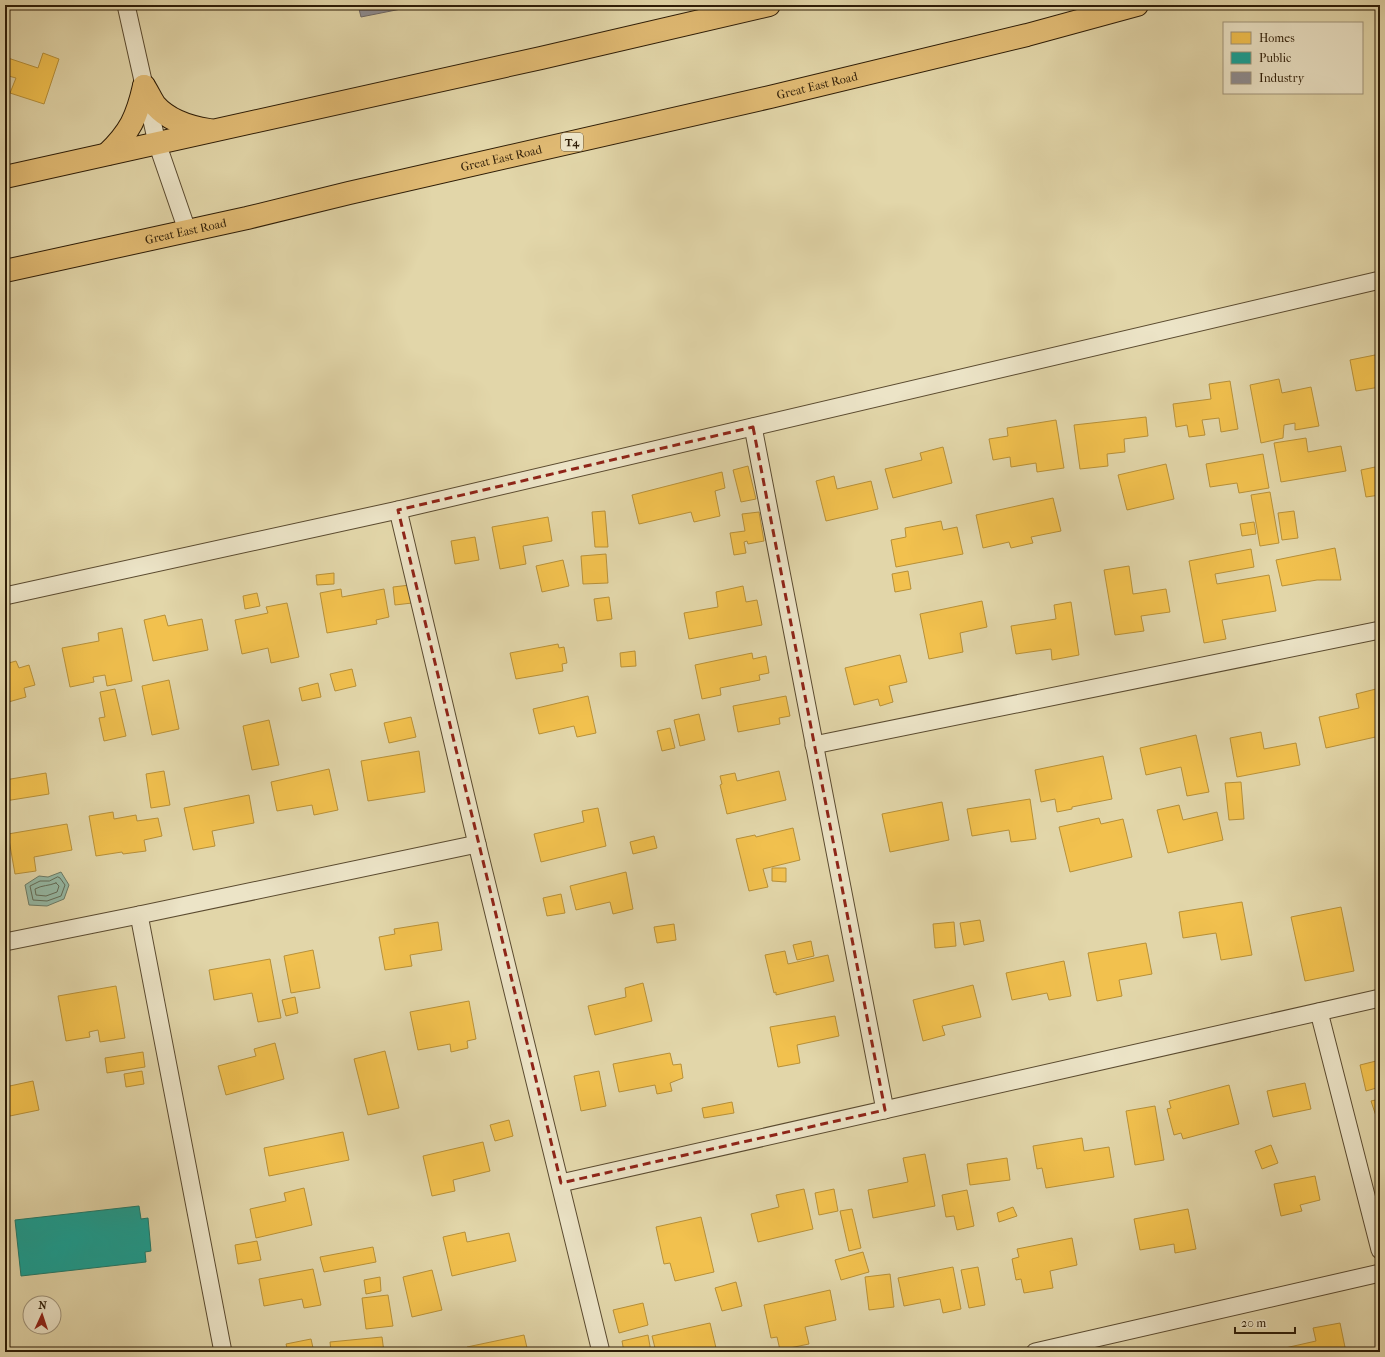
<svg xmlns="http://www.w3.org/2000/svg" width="1385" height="1357" font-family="'IM FELL French Canon',serif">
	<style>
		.water { fill: #95b9a5; stroke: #6c7b66 }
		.homes { fill: #f2c14e; stroke: #b79039 }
		.public { fill: #17a398; stroke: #1e7b6c }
		.industry { fill: #8d8d92; stroke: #706b68 }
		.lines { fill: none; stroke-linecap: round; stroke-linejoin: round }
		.shore { stroke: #626b56; stroke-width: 1 }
		.minor-casing { stroke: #5b4b30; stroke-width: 19 }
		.primary-casing { stroke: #2e1d07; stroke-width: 24 }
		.minor { stroke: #ece4c7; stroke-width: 17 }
		.primary { stroke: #e1bb74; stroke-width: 22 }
		.marked { fill: none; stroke: #8f2418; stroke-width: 3; stroke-dasharray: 8 5; stroke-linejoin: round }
		.labels { text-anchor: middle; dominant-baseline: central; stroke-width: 4; stroke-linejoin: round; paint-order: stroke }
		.shield { fill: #ece4c7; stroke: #675941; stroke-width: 1 }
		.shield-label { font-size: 11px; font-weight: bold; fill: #2e1d07 }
		.street-label { font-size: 12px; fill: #2e1d07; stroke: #ece4c7 }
	</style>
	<rect width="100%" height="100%" fill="#e2d6a9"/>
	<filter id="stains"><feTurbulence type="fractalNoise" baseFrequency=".005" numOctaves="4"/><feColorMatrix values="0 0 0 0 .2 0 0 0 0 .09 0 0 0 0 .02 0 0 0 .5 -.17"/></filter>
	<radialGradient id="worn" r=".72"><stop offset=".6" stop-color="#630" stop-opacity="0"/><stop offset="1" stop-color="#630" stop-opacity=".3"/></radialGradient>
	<path class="water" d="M 61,872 L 69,885 L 64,899 L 47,906 L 29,905 L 25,885 L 39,876 L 48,877 Z"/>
	<g class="homes">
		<path d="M 43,53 L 59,59 L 44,104 L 10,93 L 16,78 L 5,75 L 5,57 L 38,68 Z"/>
		<path d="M 1380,354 L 1380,387 L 1356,391 L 1350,360 Z"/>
		<path d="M 1279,379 L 1282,393 L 1311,387 L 1319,426 L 1295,430 L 1295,423 L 1284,425 L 1283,438 L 1261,443 L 1250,385 Z"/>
		<path d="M 1230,381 L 1238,429 L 1221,432 L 1219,418 L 1202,420 L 1205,435 L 1189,437 L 1187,425 L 1176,427 L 1173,404 L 1211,399 L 1209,384 Z"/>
		<path d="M 1146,417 L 1148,436 L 1124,439 L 1125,452 L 1107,454 L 1108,466 L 1080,469 L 1074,425 Z"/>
		<path d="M 1056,420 L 1064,468 L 1037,472 L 1036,463 L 1011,467 L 1010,457 L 993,460 L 989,439 L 1008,436 L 1007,428 Z"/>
		<path d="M 1306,438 L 1308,452 L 1341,446 L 1346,471 L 1281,482 L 1274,443 Z"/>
		<path d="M 943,447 L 952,483 L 893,498 L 885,469 L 922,460 L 920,453 Z"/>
		<path d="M 1263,454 L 1269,488 L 1239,493 L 1237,483 L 1210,487 L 1206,464 Z"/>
		<path d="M 1166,464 L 1174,499 L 1127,510 L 1118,475 Z"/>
		<path d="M 748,466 L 756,499 L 741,502 L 733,470 Z"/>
		<path d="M 1380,466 L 1380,495 L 1366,497 L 1361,470 Z"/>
		<path d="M 722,472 L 725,488 L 715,491 L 720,516 L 694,522 L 691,512 L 639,524 L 632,495 Z"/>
		<path d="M 834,476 L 837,489 L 871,481 L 878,509 L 826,521 L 816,481 Z"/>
		<path d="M 1270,492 L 1279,543 L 1260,546 L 1251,495 Z"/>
		<path d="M 1053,498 L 1061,531 L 1031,537 L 1033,543 L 1011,548 L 1009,542 L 983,548 L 976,515 Z"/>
		<path d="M 605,511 L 608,547 L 595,547 L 592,512 Z"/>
		<path d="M 1294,511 L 1298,538 L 1282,540 L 1278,513 Z"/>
		<path d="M 759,512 L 764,541 L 748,544 L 747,541 L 744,542 L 746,553 L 734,555 L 730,533 L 745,531 L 742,514 Z"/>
		<path d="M 548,517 L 552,541 L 523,546 L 526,564 L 500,569 L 492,527 Z"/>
		<path d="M 941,521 L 943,530 L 957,527 L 963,554 L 896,567 L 891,540 L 906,537 L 905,528 Z"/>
		<path d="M 1254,522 L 1256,534 L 1242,536 L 1240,524 Z"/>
		<path d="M 475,537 L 479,560 L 455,564 L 451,541 Z"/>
		<path d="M 1335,548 L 1341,580 L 1317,580 L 1282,586 L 1276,560 Z"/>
		<path d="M 1251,549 L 1254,567 L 1215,574 L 1217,584 L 1269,575 L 1276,611 L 1222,620 L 1226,639 L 1204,643 L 1189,561 Z"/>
		<path d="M 606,554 L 608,583 L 583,584 L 581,556 Z"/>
		<path d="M 563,560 L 569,586 L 542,592 L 536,566 Z"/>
		<path d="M 1129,566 L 1133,594 L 1166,589 L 1170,612 L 1141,616 L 1144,631 L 1115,635 L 1104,570 Z"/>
		<path d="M 908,571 L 911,589 L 895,592 L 892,574 Z"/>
		<path d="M 334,573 L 334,584 L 317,585 L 316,575 Z"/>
		<path d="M 410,585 L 412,603 L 395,605 L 393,587 Z"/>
		<path d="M 743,586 L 746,602 L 757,600 L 762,625 L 689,639 L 684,613 L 718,607 L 716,592 Z"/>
		<path d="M 341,589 L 342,597 L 384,589 L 389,617 L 376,620 L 377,624 L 327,633 L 320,593 Z"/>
		<path d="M 257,593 L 260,606 L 245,609 L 243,596 Z"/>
		<path d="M 609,597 L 612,619 L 597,621 L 594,599 Z"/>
		<path d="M 982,601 L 987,627 L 960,633 L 963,652 L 929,659 L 920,614 Z"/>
		<path d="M 1071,602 L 1079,655 L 1052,660 L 1051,649 L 1016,654 L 1011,626 L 1056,619 L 1054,605 Z"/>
		<path d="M 287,603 L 299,657 L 271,663 L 268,648 L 242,654 L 235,620 L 268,613 L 266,607 Z"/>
		<path d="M 165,615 L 168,626 L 202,619 L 208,650 L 153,661 L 144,620 Z"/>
		<path d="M 122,628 L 132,681 L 107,686 L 105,675 L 93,677 L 94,682 L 70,687 L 62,648 L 99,641 L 98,633 Z"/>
		<path d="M 558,644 L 559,648 L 564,647 L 567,663 L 562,664 L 563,671 L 516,679 L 510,653 Z"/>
		<path d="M 635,651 L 636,666 L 621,667 L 620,653 Z"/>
		<path d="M 752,653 L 753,659 L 766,656 L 769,673 L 759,675 L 760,680 L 720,688 L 721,695 L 702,699 L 695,665 Z"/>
		<path d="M 900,655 L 907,682 L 889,686 L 893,702 L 880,706 L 878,699 L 854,705 L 845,668 Z"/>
		<path d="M 16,661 L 19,668 L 29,665 L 35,685 L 24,688 L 26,697 L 5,703 L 5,664 Z"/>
		<path d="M 352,669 L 356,686 L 335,691 L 330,674 Z"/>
		<path d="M 169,680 L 179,729 L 152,735 L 142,686 Z"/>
		<path d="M 318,683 L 321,697 L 302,701 L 299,688 Z"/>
		<path d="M 1380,688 L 1380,736 L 1326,748 L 1319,717 L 1359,708 L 1356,694 Z"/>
		<path d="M 115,689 L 126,736 L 104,741 L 99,718 L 105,717 L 100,692 Z"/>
		<path d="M 588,696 L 596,733 L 577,737 L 574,726 L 539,734 L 533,709 Z"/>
		<path d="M 786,696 L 790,716 L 779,718 L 780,724 L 738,732 L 733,706 Z"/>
		<path d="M 699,714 L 705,740 L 680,746 L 674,720 Z"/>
		<path d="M 411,717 L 416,737 L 389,743 L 384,723 Z"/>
		<path d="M 269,720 L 279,765 L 252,770 L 243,726 Z"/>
		<path d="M 670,728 L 675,748 L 662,751 L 657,731 Z"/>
		<path d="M 1261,732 L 1264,749 L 1296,743 L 1300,765 L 1237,777 L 1230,738 Z"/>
		<path d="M 1196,735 L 1209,792 L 1187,796 L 1181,767 L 1146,775 L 1140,748 Z"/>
		<path d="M 419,751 L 425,792 L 368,801 L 361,761 Z"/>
		<path d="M 1103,756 L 1112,799 L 1072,807 L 1072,809 L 1057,812 L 1055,799 L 1041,802 L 1035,770 Z"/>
		<path d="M 329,769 L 338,810 L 314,815 L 312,805 L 277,811 L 271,782 Z"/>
		<path d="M 164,771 L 170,805 L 151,808 L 146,774 Z"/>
		<path d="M 779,771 L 786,800 L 727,814 L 720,785 L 722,784 L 720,776 L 735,773 L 737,781 Z"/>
		<path d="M 46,773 L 49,794 L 5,801 L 5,780 Z"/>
		<path d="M 1241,782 L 1244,819 L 1229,820 L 1225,783 Z"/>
		<path d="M 249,795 L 254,823 L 212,831 L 215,846 L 193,850 L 184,808 Z"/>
		<path d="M 1030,799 L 1036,839 L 1011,842 L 1009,830 L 972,836 L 967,809 Z"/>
		<path d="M 942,802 L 949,840 L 890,852 L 882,814 Z"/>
		<path d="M 1179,805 L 1183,820 L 1217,812 L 1223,840 L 1168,853 L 1157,810 Z"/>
		<path d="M 598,808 L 606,846 L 541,862 L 534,834 L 584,822 L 582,811 Z"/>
		<path d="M 113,812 L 114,819 L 136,815 L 137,821 L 158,818 L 162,836 L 144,840 L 146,851 L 123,854 L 122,852 L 96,856 L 89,816 Z"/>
		<path d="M 1099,818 L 1101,824 L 1123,819 L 1132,857 L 1070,872 L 1059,827 Z"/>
		<path d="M 67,824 L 72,850 L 34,857 L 36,871 L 15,874 L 8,834 Z"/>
		<path d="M 793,828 L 800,860 L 763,869 L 768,887 L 749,891 L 736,839 L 755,835 L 756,837 Z"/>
		<path d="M 654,836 L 657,848 L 633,854 L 630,842 Z"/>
		<path d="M 772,868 L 786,868 L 786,882 L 772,881 Z"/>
		<path d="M 626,872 L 633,909 L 613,914 L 610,902 L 576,910 L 570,886 Z"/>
		<path d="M 561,894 L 565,913 L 547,916 L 543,898 Z"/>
		<path d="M 1242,902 L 1252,955 L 1221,960 L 1216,933 L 1183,938 L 1179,912 Z"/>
		<path d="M 1341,907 L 1354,971 L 1305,981 L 1291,917 Z"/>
		<path d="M 980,920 L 984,941 L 964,945 L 960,923 Z"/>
		<path d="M 438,922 L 442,950 L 410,955 L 412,966 L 385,970 L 379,937 L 395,934 L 394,929 Z"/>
		<path d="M 954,922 L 956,946 L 935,948 L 933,924 Z"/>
		<path d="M 674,924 L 676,940 L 657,943 L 654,927 Z"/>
		<path d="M 811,941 L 814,956 L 797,960 L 793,945 Z"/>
		<path d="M 1146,943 L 1152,974 L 1119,980 L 1122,996 L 1097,1001 L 1088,953 Z"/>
		<path d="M 313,950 L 320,988 L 291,993 L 284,956 Z"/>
		<path d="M 785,951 L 788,964 L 828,955 L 834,981 L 776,995 L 776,992 L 774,993 L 765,955 Z"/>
		<path d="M 270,959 L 281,1018 L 258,1022 L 252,993 L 214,1000 L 209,970 Z"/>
		<path d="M 1064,961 L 1071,996 L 1049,1000 L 1047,993 L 1012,1000 L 1006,973 Z"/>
		<path d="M 643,983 L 652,1021 L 595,1035 L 588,1006 L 626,997 L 625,988 Z"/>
		<path d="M 973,985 L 981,1017 L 942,1026 L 945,1035 L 923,1041 L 913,1000 Z"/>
		<path d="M 116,986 L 125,1038 L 100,1042 L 98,1030 L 89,1032 L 90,1037 L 66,1041 L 58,996 Z"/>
		<path d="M 295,997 L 298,1013 L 286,1016 L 282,1000 Z"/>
		<path d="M 469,1001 L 476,1039 L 467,1041 L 468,1048 L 451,1052 L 450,1044 L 418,1050 L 410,1012 Z"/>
		<path d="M 835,1016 L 839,1036 L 797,1045 L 800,1063 L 778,1067 L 770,1027 Z"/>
		<path d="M 275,1043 L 284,1079 L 226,1095 L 218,1066 L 256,1056 L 254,1049 Z"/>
		<path d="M 385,1051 L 399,1108 L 368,1115 L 354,1059 Z"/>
		<path d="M 143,1052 L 145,1067 L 107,1073 L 105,1058 Z"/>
		<path d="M 670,1053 L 673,1065 L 681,1064 L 683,1078 L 670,1083 L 672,1091 L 657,1094 L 655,1085 L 619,1092 L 613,1064 Z"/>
		<path d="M 1380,1060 L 1380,1087 L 1366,1091 L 1360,1065 Z"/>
		<path d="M 142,1071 L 144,1084 L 126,1087 L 124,1074 Z"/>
		<path d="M 599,1071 L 606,1106 L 581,1111 L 574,1076 Z"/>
		<path d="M 33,1081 L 39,1110 L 5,1117 L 5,1087 Z"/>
		<path d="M 1305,1083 L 1311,1109 L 1273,1117 L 1267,1091 Z"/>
		<path d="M 1229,1085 L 1239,1124 L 1183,1139 L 1181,1133 L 1174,1135 L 1167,1109 L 1171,1108 L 1169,1101 Z"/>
		<path d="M 1380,1099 L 1380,1115 L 1376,1116 L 1371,1101 Z"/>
		<path d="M 732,1102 L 734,1113 L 704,1118 L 702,1108 Z"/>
		<path d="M 1155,1106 L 1164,1160 L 1135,1165 L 1126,1111 Z"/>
		<path d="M 509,1120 L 513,1136 L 495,1141 L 490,1125 Z"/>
		<path d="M 343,1132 L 349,1160 L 269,1176 L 264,1148 Z"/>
		<path d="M 1082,1138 L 1084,1151 L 1109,1147 L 1114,1177 L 1046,1188 L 1042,1168 L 1037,1169 L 1033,1146 Z"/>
		<path d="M 483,1142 L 490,1171 L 453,1180 L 455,1191 L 432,1196 L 423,1156 Z"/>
		<path d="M 1271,1145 L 1278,1163 L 1262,1169 L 1255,1151 Z"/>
		<path d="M 925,1154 L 935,1206 L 873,1218 L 868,1190 L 908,1182 L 903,1158 Z"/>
		<path d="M 1007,1158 L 1010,1180 L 970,1185 L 967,1164 Z"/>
		<path d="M 1315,1176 L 1320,1200 L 1300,1205 L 1302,1211 L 1281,1216 L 1274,1184 Z"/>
		<path d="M 304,1188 L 312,1225 L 256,1238 L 250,1209 L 286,1201 L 284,1193 Z"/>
		<path d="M 804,1189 L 813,1229 L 758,1242 L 751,1214 L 779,1207 L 776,1195 Z"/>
		<path d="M 834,1189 L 838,1211 L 819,1215 L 815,1193 Z"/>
		<path d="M 967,1190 L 974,1226 L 957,1230 L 954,1216 L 946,1217 L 942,1195 Z"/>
		<path d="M 1013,1207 L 1017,1216 L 999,1222 L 997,1213 Z"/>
		<path d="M 852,1209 L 861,1248 L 849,1251 L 840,1211 Z"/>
		<path d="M 1188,1209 L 1196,1249 L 1175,1253 L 1174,1244 L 1140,1250 L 1134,1219 Z"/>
		<path d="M 701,1217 L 714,1272 L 675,1281 L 670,1263 L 664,1264 L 656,1227 Z"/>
		<path d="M 465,1232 L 467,1242 L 509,1233 L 516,1261 L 452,1276 L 443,1237 Z"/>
		<path d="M 1072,1238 L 1077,1265 L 1050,1271 L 1053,1288 L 1024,1293 L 1021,1279 L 1016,1280 L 1012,1259 L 1019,1257 L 1017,1249 Z"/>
		<path d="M 257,1241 L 261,1260 L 238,1264 L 235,1245 Z"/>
		<path d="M 373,1247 L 376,1262 L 324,1272 L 320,1257 Z"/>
		<path d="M 863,1252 L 869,1272 L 841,1280 L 835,1260 Z"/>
		<path d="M 953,1267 L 961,1309 L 943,1313 L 940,1299 L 904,1306 L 898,1278 Z"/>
		<path d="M 978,1267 L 985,1305 L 969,1308 L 961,1270 Z"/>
		<path d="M 313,1269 L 321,1305 L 304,1308 L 302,1299 L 264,1306 L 259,1279 Z"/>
		<path d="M 432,1270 L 442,1310 L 412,1317 L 403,1277 Z"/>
		<path d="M 890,1274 L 894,1307 L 869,1310 L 865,1277 Z"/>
		<path d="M 380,1277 L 381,1291 L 366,1294 L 364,1280 Z"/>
		<path d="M 736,1282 L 742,1306 L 722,1311 L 715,1288 Z"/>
		<path d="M 830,1290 L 836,1320 L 805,1327 L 809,1344 L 780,1350 L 777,1337 L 771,1338 L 764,1305 Z"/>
		<path d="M 388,1295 L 393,1326 L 366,1329 L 362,1298 Z"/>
		<path d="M 643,1303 L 648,1325 L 619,1333 L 613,1310 Z"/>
		<path d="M 710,1323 L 717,1352 L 656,1352 L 652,1336 Z"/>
		<path d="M 1340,1323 L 1346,1352 L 1286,1352 L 1285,1348 L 1316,1341 L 1313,1328 Z"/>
		<path d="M 524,1335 L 528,1352 L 468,1352 L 467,1347 Z"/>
		<path d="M 648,1335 L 651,1352 L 624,1352 L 622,1341 Z"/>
		<path d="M 382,1337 L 384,1352 L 331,1352 L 330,1342 Z"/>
		<path d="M 311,1339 L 314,1352 L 288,1352 L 286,1344 Z"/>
	</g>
	<path class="public" d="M 139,1206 L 141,1219 L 148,1218 L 151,1251 L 145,1252 L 146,1262 L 21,1276 L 15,1220 Z"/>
	<path class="industry" d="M 358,5 L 415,5 L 416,6 L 361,17 Z"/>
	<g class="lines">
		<g class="shore">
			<path d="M 58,877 L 60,878 L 65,885 L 61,896 L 47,901 L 33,900 L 30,886 L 40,881 L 49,881 Z"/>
			<path d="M 56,883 L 59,886 L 57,892 L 46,896 L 36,895 L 35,889 C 42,885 49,886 56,883 Z"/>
		</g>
		<defs>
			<g id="minor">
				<path d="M 126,5 L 157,143 L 187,230"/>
				<path d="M 753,427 L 885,1110"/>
				<path d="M 398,510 L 477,844 L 601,1352"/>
				<path d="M 5,596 L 398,510 L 1380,280"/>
				<path d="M 814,745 L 1380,630"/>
				<path d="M 139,915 L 223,1352"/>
				<path d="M 5,942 L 139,915 L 477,844"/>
				<path d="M 1319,1012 L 1380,1250"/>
				<path d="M 561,1183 L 1380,998"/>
				<path d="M 1035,1352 L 1380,1273"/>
			</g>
			<g id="primary">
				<path d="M 144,86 C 148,92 151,99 155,105 C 169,121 189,127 209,130"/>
				<path d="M 107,154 C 130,132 137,117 144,86"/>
				<path d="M 5,177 L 541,58 L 769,5"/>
				<path id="s1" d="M 5,271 L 247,218 L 349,193 L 770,97 L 1027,35 L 1137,5"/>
			</g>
		</defs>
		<use href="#minor" class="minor-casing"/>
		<use href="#primary" class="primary-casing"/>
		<use href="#minor" class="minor"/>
		<use href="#primary" class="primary"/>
	</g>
	<path class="marked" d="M 753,427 L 885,1110 L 561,1183 L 398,510 Z"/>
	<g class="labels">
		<rect class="shield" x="561" y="133" width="22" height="18" rx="3"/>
		<g class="shield-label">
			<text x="572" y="142">T4</text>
		</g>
		<g class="street-label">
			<text stroke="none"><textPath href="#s1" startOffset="833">Great East Road</textPath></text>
			<text stroke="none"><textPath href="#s1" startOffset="509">Great East Road</textPath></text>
			<text stroke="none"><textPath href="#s1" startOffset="185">Great East Road</textPath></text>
		</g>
	</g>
	<rect width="1385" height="1357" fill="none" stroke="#e2d6a9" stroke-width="20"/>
	<rect x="6" y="6" width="1373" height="1345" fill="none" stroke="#2e1d07" stroke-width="2"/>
	<rect x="10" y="10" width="1365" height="1337" fill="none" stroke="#2e1d07"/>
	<rect x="1223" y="22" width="140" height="72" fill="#ece4c7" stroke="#a0947a"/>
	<rect x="1231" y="32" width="20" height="12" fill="#f2c14e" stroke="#a0947a"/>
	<text x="1259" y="42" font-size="12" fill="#2e1d07">Homes</text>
	<rect x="1231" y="52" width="20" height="12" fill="#17a398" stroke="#a0947a"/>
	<text x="1259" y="62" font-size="12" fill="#2e1d07">Public</text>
	<rect x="1231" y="72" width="20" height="12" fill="#8d8d92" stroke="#a0947a"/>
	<text x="1259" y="82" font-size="12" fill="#2e1d07">Industry</text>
	<g transform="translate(42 1315) rotate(3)"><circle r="19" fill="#ece4c7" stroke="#a0947a"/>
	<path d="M0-3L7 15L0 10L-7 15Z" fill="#8f2418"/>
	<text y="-6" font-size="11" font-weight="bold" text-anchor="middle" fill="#2e1d07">N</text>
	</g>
	<path d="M1235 1327v6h60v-6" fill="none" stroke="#2e1d07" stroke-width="2"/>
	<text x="1241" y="1327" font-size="12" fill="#2e1d07" stroke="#ece4c7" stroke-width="3" paint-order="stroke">20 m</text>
	<rect width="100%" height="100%" filter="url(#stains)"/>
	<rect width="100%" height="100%" fill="url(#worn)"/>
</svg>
